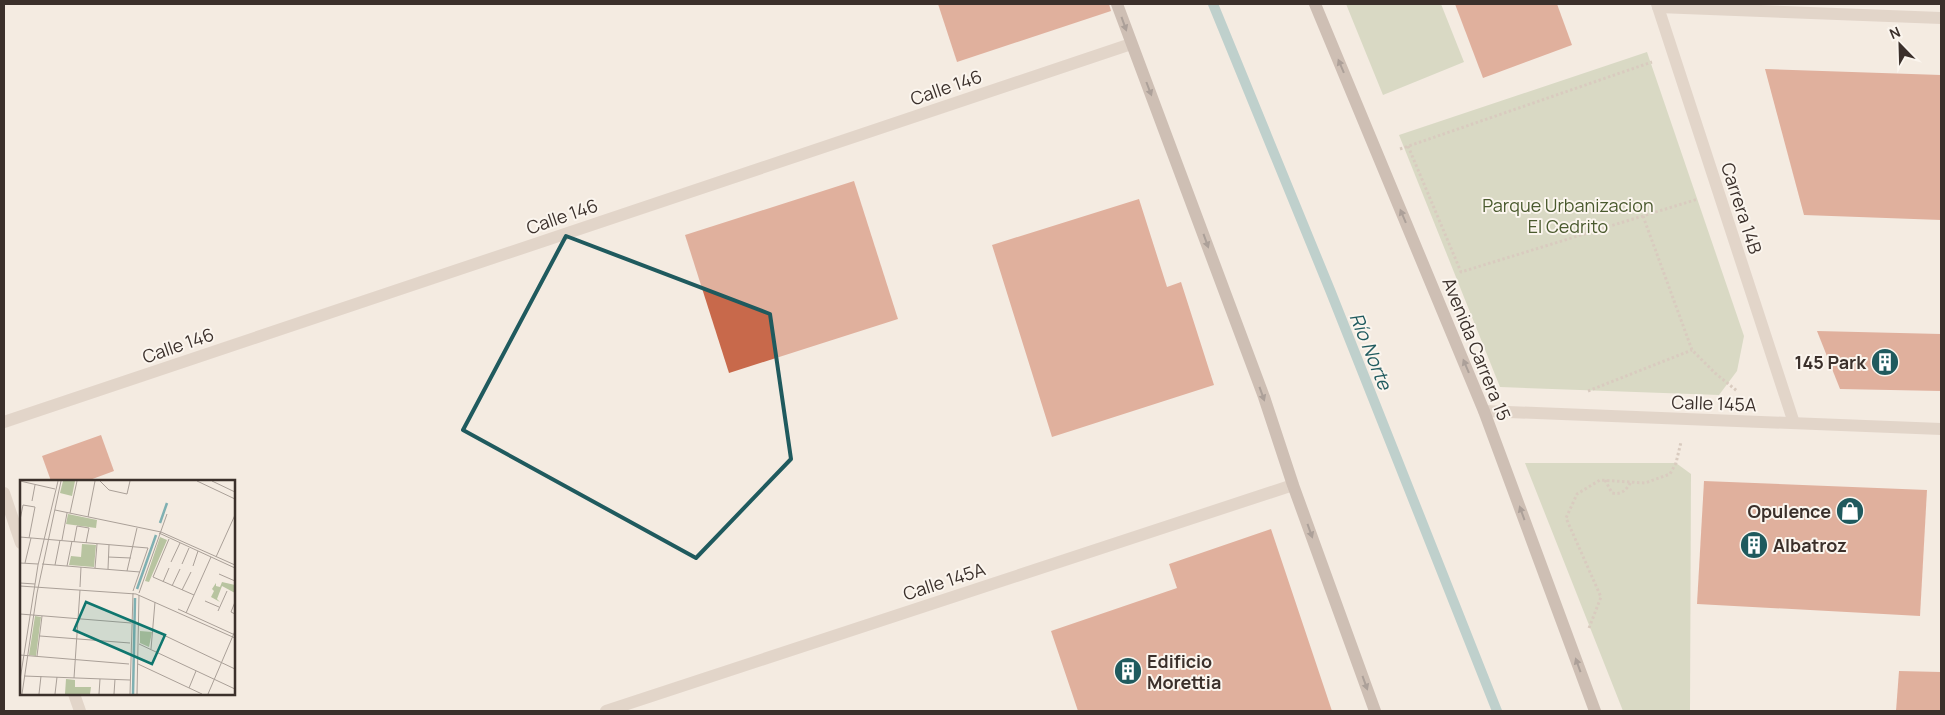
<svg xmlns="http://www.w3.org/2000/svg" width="1945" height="715" font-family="Manrope,sans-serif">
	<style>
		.green { fill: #b8c4a0 }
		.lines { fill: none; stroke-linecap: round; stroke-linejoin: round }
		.stream { stroke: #7fb0b2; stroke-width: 10 }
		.building { fill: #c8694b }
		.path { stroke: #b9a596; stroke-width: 3; stroke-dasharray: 2.5 2.5; stroke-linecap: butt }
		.minor { stroke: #cdbbac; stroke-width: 12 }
		.secondary { stroke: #a18a7d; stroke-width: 12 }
		.oneway { fill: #544640 }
		.marked { fill: none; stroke: #1f5a5e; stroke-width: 4; stroke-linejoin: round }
		.labels { text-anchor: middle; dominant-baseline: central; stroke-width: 4; stroke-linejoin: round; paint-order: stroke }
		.street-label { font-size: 18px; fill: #3b302b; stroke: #fbf5ee }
		.park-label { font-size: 18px; fill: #4a5a2e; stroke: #fbf5ee }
		.poi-label { font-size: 18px; font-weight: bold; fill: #3b302b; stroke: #fbf5ee; text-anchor: end }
		.water-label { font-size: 19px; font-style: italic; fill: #1f5a5e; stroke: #fbf5ee }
		.inset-river { fill: none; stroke: #7fb0b2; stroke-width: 2.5 }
		.inset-road { fill: none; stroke: #aaa098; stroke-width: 1 }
		.view { fill: #0f766e; fill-opacity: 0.15; stroke: #0f766e; stroke-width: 2.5 }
		.inset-edge { fill: none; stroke: #3b302b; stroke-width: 2.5 }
	</style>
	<rect width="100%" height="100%" fill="#f4ebe1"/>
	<g class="green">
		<path d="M 1346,4 L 1441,4 L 1464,62 L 1383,95 Z"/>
		<path d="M 1647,52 L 1744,336 L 1737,371 L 1719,395 L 1500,387 L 1399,135 Z"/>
		<path d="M 1525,463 L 1676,463 L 1691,474 L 1690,711 L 1623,711 Z"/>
	</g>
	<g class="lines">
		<path class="stream" d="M 1213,4 L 1330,290 L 1497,711"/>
	</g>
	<g class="building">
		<path d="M 938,4 L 1109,4 L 1111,11 L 957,62 Z"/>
		<path d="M 1455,4 L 1557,4 L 1572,45 L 1483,78 Z"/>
		<path d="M 1765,69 L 1941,75 L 1941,220 L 1804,215 Z"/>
		<path d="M 854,181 L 898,319 L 729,373 L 685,235 Z"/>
		<path d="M 1139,199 L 1167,287 L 1181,282 L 1214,385 L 1052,437 L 992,245 Z"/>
		<path d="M 1817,331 L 1941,334 L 1941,391 L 1840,389 Z"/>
		<path d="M 101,435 L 114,471 L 87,481 L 51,481 L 42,456 Z"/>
		<path d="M 1704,481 L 1927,490 L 1920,616 L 1697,604 Z"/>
		<path d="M 1271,529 L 1332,711 L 1078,711 L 1051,631 L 1177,588 L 1169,564 Z"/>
		<path d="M 1899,671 L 1941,672 L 1941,711 L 1896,711 Z"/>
	</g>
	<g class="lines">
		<g class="path">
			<path d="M 1408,146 L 1461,272 L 1698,199"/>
			<path d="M 1400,149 L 1652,62"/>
			<path d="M 1643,216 L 1692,350 L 1715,373 L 1737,391"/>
			<path d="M 1588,391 L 1692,350"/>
			<path d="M 1605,480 L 1612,493 C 1622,495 1626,490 1631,482"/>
			<path d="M 1589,628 L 1601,597 L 1566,518 L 1577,494 L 1600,480 L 1645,483 L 1670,474 L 1676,463 L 1681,442"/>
		</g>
		<g class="minor">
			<path d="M 1657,4 L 1794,423"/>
			<path d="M 1658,7 L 1941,18"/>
			<path d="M 1484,411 L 1941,429"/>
			<path d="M 4,422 L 1131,44"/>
			<path d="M 4,493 L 21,543"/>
			<path d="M 74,694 L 80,711"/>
			<path d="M 606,711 L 1293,485"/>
		</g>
		<g class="secondary">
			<path d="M 1117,4 L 1264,397 L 1293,485 L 1375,711"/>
			<path d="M 1315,4 L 1484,411 L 1595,711"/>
		</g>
	</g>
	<defs><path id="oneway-solid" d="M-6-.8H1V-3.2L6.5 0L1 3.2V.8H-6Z" transform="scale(1.25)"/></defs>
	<g class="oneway">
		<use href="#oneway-solid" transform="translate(1124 24) rotate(70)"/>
		<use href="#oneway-solid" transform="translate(1341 66) rotate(-113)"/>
		<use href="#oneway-solid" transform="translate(1149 89) rotate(69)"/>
		<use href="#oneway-solid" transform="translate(1403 216) rotate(-113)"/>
		<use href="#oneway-solid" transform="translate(1206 241) rotate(70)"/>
		<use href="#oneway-solid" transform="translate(1466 366) rotate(-113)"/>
		<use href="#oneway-solid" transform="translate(1262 394) rotate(70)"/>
		<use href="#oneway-solid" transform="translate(1522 513) rotate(-110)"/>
		<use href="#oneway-solid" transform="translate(1310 531) rotate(70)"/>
		<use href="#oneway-solid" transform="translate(1578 665) rotate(-110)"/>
		<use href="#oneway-solid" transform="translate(1365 683) rotate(70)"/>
	</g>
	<path d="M0 0H1945V715H0ZM 566,236 L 770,314 L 791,459 L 696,558 L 463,430 Z" fill="#f4ebe1" fill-opacity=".55" fill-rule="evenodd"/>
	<path class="marked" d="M 566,236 L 770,314 L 791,459 L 696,558 L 463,430 Z"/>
	<defs>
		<symbol id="building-disc" viewBox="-11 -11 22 22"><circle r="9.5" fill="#1f5a5e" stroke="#fbf5ee"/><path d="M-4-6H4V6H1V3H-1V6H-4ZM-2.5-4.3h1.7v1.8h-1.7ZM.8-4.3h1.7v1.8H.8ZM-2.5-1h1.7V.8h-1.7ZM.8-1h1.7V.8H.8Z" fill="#fff"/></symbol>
		<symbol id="shop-disc" viewBox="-11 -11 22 22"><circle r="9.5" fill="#1f5a5e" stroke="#fbf5ee"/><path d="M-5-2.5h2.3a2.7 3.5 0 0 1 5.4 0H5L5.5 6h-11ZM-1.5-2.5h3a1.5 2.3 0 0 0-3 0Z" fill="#fff"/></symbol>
	</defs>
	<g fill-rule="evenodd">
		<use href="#building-disc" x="1869" y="346" width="32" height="32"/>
		<use href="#shop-disc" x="1834" y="495" width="32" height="32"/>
		<use href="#building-disc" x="1738" y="529" width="32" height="32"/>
		<use href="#building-disc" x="1112" y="655" width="32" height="32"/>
	</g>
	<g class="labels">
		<g class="street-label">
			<text transform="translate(946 87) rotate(-19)">Calle 146</text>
			<text transform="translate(1742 208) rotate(72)">Carrera 14B</text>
			<text transform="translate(562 216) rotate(-19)">Calle 146</text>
			<text transform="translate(178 345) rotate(-19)">Calle 146</text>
			<text transform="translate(1477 349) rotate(68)">Avenida Carrera 15</text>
			<text transform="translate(1714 403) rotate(2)">Calle 145A</text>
			<text transform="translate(944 581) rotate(-18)">Calle 145A</text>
		</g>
		<g class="park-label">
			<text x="1568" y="205">Parque Urbanizacion<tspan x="1568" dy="21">El Cedrito</tspan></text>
		</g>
		<g class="poi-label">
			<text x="1866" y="362">145 Park</text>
			<text x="1831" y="511">Opulence</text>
			<text x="1773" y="545" text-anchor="start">Albatroz</text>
			<text x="1147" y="661" text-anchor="start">Edificio<tspan x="1147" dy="21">Morettia</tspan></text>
		</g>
		<g class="water-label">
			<text transform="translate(1371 351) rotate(68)">Río Norte</text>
		</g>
	</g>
	<g transform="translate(20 480)">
		<rect width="215" height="215" fill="#f4ebe1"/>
		<path d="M 43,1 L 55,1 L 52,16 L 40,13 ZM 48,34 L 77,40 L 76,48 L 46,44 ZM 140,57 L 147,60 L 129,102 L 125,101 ZM 62,64 L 76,65 L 74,87 L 49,85 L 51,76 L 61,77 ZM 202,102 L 215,105 L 215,113 L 202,106 L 197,119 L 200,122 L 191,117 L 194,111 L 192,109 L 196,103 L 196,106 L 200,107 ZM 15,136 L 21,137 L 16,176 L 9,175 ZM 120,151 L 132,152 L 129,167 L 120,163 ZM 46,199 L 55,200 L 55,207 L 71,207 L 70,214 L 45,214 Z" fill="#b8c4a0"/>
		<path class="inset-river" d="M 140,43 L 147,23M 117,109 L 136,55M 113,214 L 115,118"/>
		<path class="inset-road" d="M 0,1 L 35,9M 80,1 L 89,10 L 107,14 L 110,1M 177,1 L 215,19M 192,1 L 215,12M 12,21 L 15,5M 35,30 L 141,52 L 215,85M 50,33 L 57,1M 68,37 L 75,1M 0,40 L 3,25 L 15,27 L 9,58M 139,53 L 215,88M 0,57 L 128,68 L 113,111M 149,59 L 133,97 L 174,115M 42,60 L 47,33M 54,62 L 57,46 L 69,48 L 66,63M 88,77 L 111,78M 196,77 L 215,35M 151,82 L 160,63M 0,83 L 18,84M 5,83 L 11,58M 22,84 L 120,92M 162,84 L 169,68M 35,85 L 40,60M 47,86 L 52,61M 173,86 L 178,71M 75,88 L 77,64M 88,89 L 89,65M 107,91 L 117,48M 199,94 L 215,101M 143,102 L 149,88M 0,103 L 15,104M 0,106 L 116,114 L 215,158M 152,106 L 160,89M 60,107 L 61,87M 162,110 L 171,92M 119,113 L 147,34M 185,121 L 199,127M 215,122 L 211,132 L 215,134M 158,129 L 215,155M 198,131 L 207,111M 166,133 L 191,77M 0,134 L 111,143M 133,150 L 215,189M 20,156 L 110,163M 119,164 L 215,209M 131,169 L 135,122M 0,175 L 109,184M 17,176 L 22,136M 118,184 L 182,214M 4,196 L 110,200M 54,198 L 60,110M 0,200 L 18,85 L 38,1M 169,208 L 176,191M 2,214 L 17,113 L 41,1M 19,214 L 21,196M 35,214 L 37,197M 79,214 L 80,199M 94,214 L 95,199M 110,214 L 113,113M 117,214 L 119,115M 188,214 L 215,151"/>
		<path class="view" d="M 66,122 L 145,155 L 132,184 L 54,150 Z"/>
		<rect width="215" height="215" class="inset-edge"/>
	</g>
	<rect width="1945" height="715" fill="none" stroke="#3b302b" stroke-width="10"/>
	<g transform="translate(1900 45) rotate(337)" stroke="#fbf5ee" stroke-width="4" paint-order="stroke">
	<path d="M0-4L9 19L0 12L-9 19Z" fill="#3b302b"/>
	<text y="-8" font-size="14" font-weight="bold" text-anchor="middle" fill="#3b302b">N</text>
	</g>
</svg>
